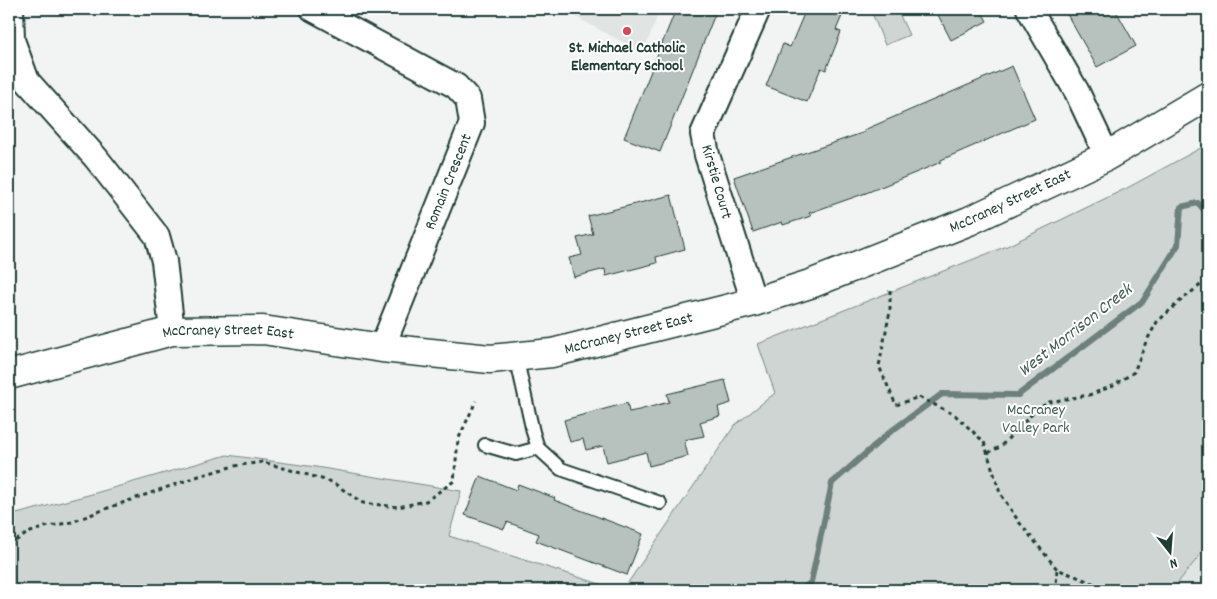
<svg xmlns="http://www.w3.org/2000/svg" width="1217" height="599" font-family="Dekko,sans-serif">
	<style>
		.built { fill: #e0e4e3 }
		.green { fill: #ced5d3; stroke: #768984 }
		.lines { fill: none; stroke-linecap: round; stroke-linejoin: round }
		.stream { stroke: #6d807b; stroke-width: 6 }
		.building { fill: #b7c1bd; stroke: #1f3d34 }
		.lane-casing { stroke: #1f3d34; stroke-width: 16 }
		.street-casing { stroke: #1f3d34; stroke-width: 28 }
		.secondary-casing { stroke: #1f3d34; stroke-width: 31 }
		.path { stroke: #1f3d34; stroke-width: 3; stroke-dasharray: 4 4; stroke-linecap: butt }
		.lane { stroke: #fff; stroke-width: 12 }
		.street { stroke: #fff; stroke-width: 24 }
		.secondary { stroke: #fff; stroke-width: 28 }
		.poi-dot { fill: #d1495b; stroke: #fff; stroke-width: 2 }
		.labels { text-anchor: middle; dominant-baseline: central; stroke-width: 4; stroke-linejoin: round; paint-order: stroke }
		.poi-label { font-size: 16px; font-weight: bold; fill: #1f3d34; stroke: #fff }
		.street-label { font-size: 16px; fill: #1f3d34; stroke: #fff }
		.park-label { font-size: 16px; fill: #425b54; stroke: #fff }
		.water-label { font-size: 18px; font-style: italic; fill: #465f57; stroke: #fff }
	</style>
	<rect width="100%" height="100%" fill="#f2f3f3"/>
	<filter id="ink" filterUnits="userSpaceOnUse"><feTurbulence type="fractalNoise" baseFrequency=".02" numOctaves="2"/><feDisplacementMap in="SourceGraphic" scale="10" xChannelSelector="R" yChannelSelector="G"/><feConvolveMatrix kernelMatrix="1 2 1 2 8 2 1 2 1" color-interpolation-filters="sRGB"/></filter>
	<g filter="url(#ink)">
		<g class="built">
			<path d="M 561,9 L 660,9 L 643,53 Z"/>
			<path d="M 1208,545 L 1208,590 L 1172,590 Z"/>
		</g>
		<g class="green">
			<path d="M 881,9 L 897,9 L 909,35 L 885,45 L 872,13 Z"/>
			<path d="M 1208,144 L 1208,545 L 1172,590 L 623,590 L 735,425 L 775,393 L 758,344 L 1007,246 L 1129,187 Z"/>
			<path d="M 227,455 L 316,467 L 461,491 L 449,536 L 619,590 L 9,590 L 9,516 L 92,494 Z"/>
		</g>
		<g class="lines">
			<path class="stream" d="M 801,590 L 811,582 L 832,483 L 890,432 L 942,394 L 1018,395 L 1143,301 L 1178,245 L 1181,207 L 1198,203 L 1208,214"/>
		</g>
		<g class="building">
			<path d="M 676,9 L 717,9 L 660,152 L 624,138 Z"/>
			<path d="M 806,9 L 845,9 L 836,30 L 841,32 L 826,70 L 821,68 L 807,102 L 766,86 L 783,44 L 790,47 Z"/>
			<path d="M 935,9 L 980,9 L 987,21 L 951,40 Z"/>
			<path d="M 1064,9 L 1115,9 L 1136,46 L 1097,67 Z"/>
			<path d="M 1012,66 L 1035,119 L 941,160 L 941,162 L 915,173 L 866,193 L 809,213 L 811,216 L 783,225 L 782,222 L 753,232 L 734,177 L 865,132 L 864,130 Z"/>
			<path d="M 671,195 L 685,249 L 656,257 L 657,263 L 606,276 L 605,269 L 574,277 L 569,258 L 582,255 L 577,238 L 593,234 L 588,216 Z"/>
			<path d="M 725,380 L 731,403 L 718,407 L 720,416 L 700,422 L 704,436 L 684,440 L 688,456 L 649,466 L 646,452 L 607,462 L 603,446 L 586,450 L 583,439 L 570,442 L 564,420 L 627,403 L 629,412 L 639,410 L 669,402 L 667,394 Z"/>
			<path d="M 480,476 L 516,490 L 518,484 L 555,498 L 554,500 L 643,534 L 627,575 L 536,541 L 539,534 L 507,522 L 504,529 L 465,515 Z"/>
		</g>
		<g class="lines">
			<defs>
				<g id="lane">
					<path d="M 516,356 L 533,432 L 538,448 L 561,469 L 660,503"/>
					<path d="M 485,445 L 516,454 L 538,448"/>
				</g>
				<g id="street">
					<path d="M 11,9 L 12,40 L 27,81 L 96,158 L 157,236 L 164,261 L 172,331"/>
					<path d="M 313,9 L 456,86 L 468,99 L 472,123 L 382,348"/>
					<path d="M 1029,9 L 1077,92 L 1107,156"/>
					<path d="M 754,302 L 707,155 L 703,134 L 758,9"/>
				</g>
				<g id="secondary">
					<path id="s1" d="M 9,375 L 172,331 L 263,330 L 382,348 L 490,359 L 552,353 L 754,302 L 813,283 L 969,221 L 1107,156 L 1208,96"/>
				</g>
			</defs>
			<use href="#lane" class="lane-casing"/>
			<use href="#street" class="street-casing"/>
			<use href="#secondary" class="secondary-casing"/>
			<g class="path">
				<path d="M 890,290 L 890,311 L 879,366 L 896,405 L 919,397 L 955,415 L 984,442 L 1000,493 L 1019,522 L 1057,569 L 1110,590"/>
				<path d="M 988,453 L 1000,447 L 1035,411 L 1049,402 L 1089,395 L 1113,386 L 1134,372 L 1146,342 L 1157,322 L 1179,302 L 1208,279"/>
				<path d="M 9,545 L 28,533 L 45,527 L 72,522 L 108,508 L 199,476 L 234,466 L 263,462 L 332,482 L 363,503 L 398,507 L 426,501 L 454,481 L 458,440 L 476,401"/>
				<path d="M 1055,590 L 1056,586 L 1057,569"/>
			</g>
			<use href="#lane" class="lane"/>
			<use href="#street" class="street"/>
			<use href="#secondary" class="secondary"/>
		</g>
	</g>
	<circle class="poi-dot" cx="627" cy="31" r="5"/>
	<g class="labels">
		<g class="poi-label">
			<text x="627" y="48">St. Michael Catholic<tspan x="627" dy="18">Elementary School</tspan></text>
		</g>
		<g class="street-label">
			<text transform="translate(449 182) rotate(-68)">Romain Crescent</text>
			<text transform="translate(716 182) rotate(74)">Kirstie Court</text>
			<text stroke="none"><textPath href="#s1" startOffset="1035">McCraney Street East</textPath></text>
			<text stroke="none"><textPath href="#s1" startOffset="630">McCraney Street East</textPath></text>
			<text stroke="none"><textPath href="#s1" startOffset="225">McCraney Street East</textPath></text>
		</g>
		<g class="park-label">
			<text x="1036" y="410">McCraney<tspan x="1036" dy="18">Valley Park</tspan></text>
		</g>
		<g class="water-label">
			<text transform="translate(1076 331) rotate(-38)">West Morrison Creek</text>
		</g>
	</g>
	<rect width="1217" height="599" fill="none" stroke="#fff" stroke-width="30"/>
	<rect x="15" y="15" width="1187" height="569" fill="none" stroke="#1f3d34" stroke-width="2" filter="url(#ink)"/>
	<g transform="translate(1170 552) rotate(163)" stroke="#ffffff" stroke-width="4" paint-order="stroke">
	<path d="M0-4L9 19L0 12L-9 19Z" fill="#1f3d34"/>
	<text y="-8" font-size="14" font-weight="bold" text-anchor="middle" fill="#1f3d34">N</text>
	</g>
</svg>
